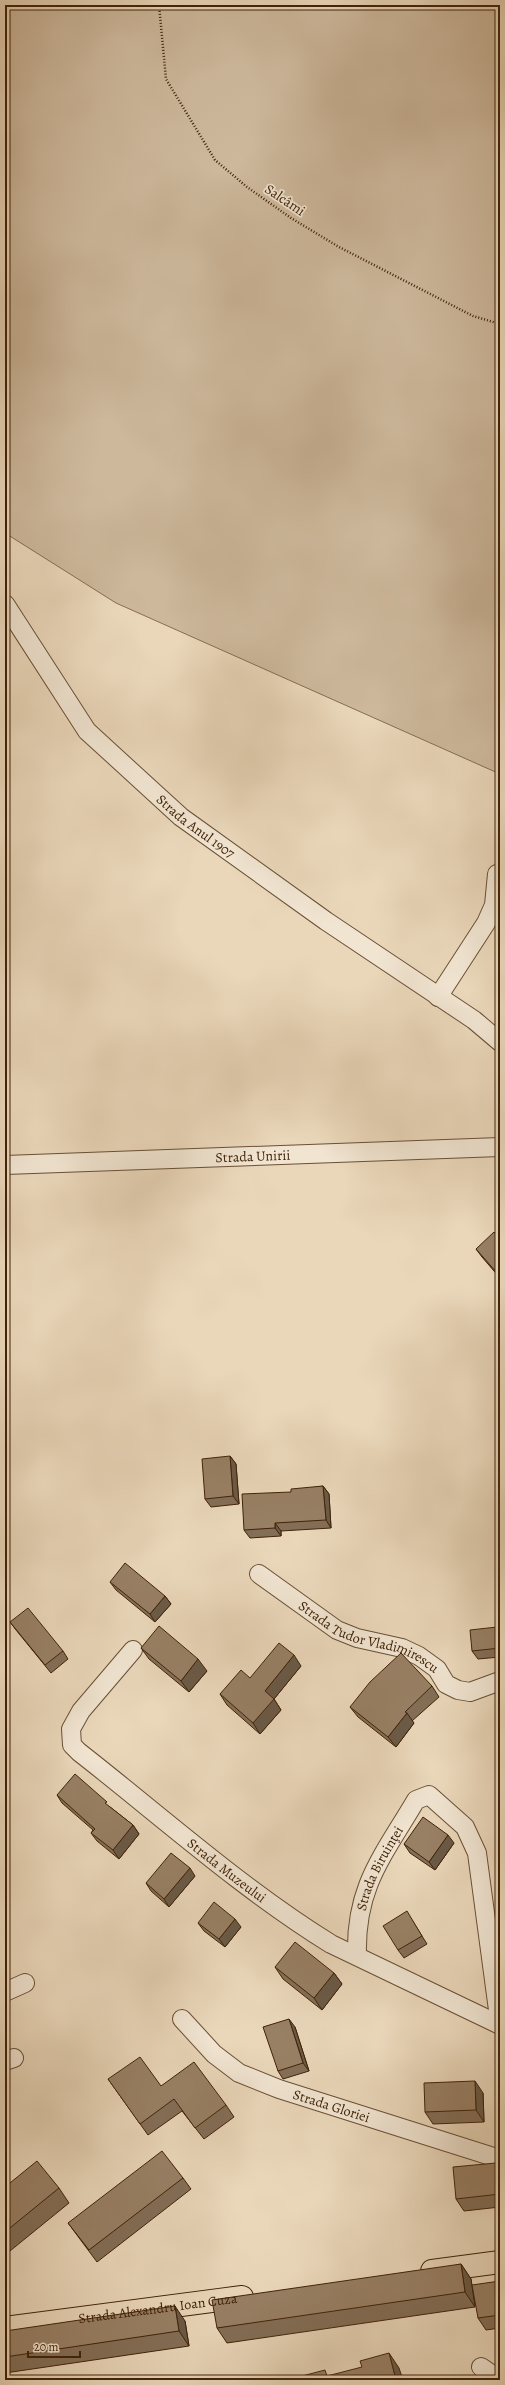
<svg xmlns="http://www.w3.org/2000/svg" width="505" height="2385" font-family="Alegreya,serif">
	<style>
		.green { fill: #cdb89c; stroke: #866d52 }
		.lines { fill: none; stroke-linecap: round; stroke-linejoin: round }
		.minor-casing { stroke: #6a4f34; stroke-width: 20 }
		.major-casing { stroke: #402208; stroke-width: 24 }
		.path { stroke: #402208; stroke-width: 2.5; stroke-dasharray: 1 2; stroke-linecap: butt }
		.minor { stroke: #f1e5d2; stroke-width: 18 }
		.major { stroke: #ead7ba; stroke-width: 22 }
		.wall { fill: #836e57; stroke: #402208 }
		.shaded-wall { fill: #6a5a47; stroke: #402208 }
		.building { fill: #988065; stroke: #402208 }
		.labels { text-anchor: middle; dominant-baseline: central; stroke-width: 3.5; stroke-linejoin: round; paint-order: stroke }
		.street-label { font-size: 14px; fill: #402208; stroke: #f1e5d2 }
	</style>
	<rect width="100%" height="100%" fill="#ead7ba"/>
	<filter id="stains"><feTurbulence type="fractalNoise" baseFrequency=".005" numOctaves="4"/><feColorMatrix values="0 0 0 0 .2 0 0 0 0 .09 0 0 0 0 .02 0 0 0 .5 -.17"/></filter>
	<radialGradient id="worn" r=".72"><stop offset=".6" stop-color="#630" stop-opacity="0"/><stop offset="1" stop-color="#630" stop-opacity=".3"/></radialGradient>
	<path class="green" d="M 5,5 L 500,5 L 500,774 L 116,603 L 5,533 Z"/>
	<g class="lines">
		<defs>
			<g id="minor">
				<path id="s1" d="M 5,604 L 87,731 L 181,817 L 326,921 L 474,1020 L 500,1042"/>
				<path d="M 438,997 L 486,923 L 494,905 L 497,874"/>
				<path id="s2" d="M 5,1165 L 500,1147"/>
				<path id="s3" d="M 259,1574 L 337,1630 L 357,1638 L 402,1648 L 419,1656 L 437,1669 L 446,1684 L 458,1690 L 470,1692 L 500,1681"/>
				<path id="s4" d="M 133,1650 L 81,1711 L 71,1729 L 72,1745 L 79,1752 C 161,1816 242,1889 331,1944 L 500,2025"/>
				<path id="s5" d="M 357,1955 C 355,1887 383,1856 416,1800 L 429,1795 L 465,1827 L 477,1853 L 500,2025"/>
				<path d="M 5,1992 L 25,1983"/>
				<path id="s6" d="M 182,2019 L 214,2054 L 239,2073 L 279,2089 L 500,2159"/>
				<path d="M 5,2061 L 14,2058"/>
				<path d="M 481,2367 L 500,2380"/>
			</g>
			<g id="major">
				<path d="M 432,2271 L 500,2262"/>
				<path id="s7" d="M 5,2328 L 242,2297"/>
			</g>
		</defs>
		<use href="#minor" class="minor-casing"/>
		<use href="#major" class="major-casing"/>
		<path class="path" d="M 159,5 L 166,79 L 215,160 L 247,187 L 291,218 L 339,247 L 473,316 L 500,324"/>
		<use href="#minor" class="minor"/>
		<use href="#major" class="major"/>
	</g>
	<g class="wall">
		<path d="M 500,1239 L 500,1278 L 482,1257 L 476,1249 Z"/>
		<path d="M 230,1456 L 236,1464 L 239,1504 L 211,1507 L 205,1499 Z"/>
		<path d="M 323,1486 L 329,1494 L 331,1528 L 281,1531 L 281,1536 L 250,1538 L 244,1530 L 291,1492 Z"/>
		<path d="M 110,1582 L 165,1596 L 171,1604 L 155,1622 L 116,1590 Z"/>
		<path d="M 10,1622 L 63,1651 L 68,1659 L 51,1673 L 16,1630 Z"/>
		<path d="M 500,1628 L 500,1657 L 478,1659 L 472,1651 L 498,1629 Z"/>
		<path d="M 141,1648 L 207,1671 L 189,1692 L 149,1659 Z"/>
		<path d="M 301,1666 L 274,1699 L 281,1710 L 260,1734 L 227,1705 L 220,1694 L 250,1678 Z"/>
		<path d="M 432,1686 L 439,1697 L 412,1721 L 414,1723 L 396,1747 L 358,1717 L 350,1707 Z"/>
		<path d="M 57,1795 L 110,1807 L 133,1825 L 139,1834 L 119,1859 L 97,1841 L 91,1833 L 93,1830 L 62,1803 Z"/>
		<path d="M 454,1843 L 435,1870 L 410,1853 L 404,1844 Z"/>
		<path d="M 195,1876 L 169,1907 L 151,1891 L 146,1883 Z"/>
		<path d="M 412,1920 L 427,1944 L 404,1958 L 398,1950 Z"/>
		<path d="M 198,1923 L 241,1927 L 225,1947 L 204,1931 Z"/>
		<path d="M 275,1967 L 334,1973 L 342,1984 L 322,2010 L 283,1979 Z"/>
		<path d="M 295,2027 L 309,2071 L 283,2079 L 278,2071 Z"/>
		<path d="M 108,2079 L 161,2086 L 226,2105 L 234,2117 L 204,2139 L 182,2111 L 148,2135 Z"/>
		<path d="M 483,2093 L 484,2122 L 433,2124 L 425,2112 Z"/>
		<path d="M 500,2168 L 500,2207 L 464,2211 L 456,2199 Z"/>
		<path d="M 183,2178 L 191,2189 L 97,2262 L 68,2223 Z"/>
		<path d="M 5,2187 L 59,2188 L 69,2203 L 5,2255 Z"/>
		<path d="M 461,2264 L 471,2279 L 475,2307 L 227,2343 L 217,2328 Z"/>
		<path d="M 500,2281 L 500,2328 L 486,2330 L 478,2318 Z"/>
		<path d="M 185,2321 L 189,2346 L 5,2373 L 5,2331 Z"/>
	</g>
	<g class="shaded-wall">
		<path d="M 230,1456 L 236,1464 L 239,1504 L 233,1496 Z"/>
		<path d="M 323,1486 L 329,1494 L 331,1528 L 326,1520 Z"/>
		<path d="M 275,1523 L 281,1531 L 281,1536 L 275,1528 Z"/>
		<path d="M 165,1596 L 171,1604 L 155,1622 L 150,1614 Z"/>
		<path d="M 294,1655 L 301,1666 L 274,1699 L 281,1710 L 260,1734 L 253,1723 L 265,1691 Z"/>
		<path d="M 198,1659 L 207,1671 L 189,1692 L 181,1681 Z"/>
		<path d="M 407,1713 L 414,1723 L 396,1747 L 388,1737 Z"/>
		<path d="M 133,1825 L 139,1834 L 119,1859 L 113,1850 Z"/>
		<path d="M 448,1835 L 454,1843 L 435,1870 L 429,1862 Z"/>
		<path d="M 190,1868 L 195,1876 L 169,1907 L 164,1899 Z"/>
		<path d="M 235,1919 L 241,1927 L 225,1947 L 219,1939 Z"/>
		<path d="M 334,1973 L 342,1984 L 322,2010 L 314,1998 Z"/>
		<path d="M 289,2019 L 295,2027 L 309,2071 L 303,2063 Z"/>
		<path d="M 475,2081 L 483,2093 L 484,2122 L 476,2110 Z"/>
		<path d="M 496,2163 L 500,2168 L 500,2195 L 500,2194 Z"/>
		<path d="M 461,2264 L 471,2279 L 475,2307 L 465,2292 Z"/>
		<path d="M 175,2306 L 185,2321 L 189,2346 L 179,2331 Z"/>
		<path d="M 389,2353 L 399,2368 L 403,2380 L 396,2380 Z"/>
	</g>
	<g class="building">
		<path d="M 494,1232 L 500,1239 L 500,1272 L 498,1274 L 476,1249 Z"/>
		<path d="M 230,1456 L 233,1496 L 205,1499 L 202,1459 Z"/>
		<path d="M 323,1486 L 326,1520 L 275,1523 L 275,1528 L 244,1530 L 242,1494 L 291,1492 L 291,1489 Z"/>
		<path d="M 125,1563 L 165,1596 L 150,1614 L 110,1582 Z"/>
		<path d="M 28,1608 L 63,1651 L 45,1665 L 10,1622 Z"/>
		<path d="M 159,1626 L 198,1659 L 181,1681 L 141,1648 Z"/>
		<path d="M 497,1627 L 497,1629 L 500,1628 L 500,1648 L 472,1651 L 470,1630 Z"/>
		<path d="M 279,1643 L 294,1655 L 265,1691 L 274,1699 L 253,1723 L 220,1694 L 241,1670 L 250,1678 Z"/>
		<path d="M 401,1653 L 432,1686 L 405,1712 L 407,1713 L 388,1737 L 350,1707 L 370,1682 Z"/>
		<path d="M 75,1774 L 107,1802 L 105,1803 L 133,1825 L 113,1850 L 91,1833 L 95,1829 L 57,1795 Z"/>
		<path d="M 423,1817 L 448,1835 L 429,1862 L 404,1844 Z"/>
		<path d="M 171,1853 L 190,1868 L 164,1899 L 146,1883 Z"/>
		<path d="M 214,1902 L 235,1919 L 219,1939 L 198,1923 Z"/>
		<path d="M 407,1911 L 422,1936 L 398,1950 L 383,1926 Z"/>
		<path d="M 295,1942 L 334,1973 L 314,1998 L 275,1967 Z"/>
		<path d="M 289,2019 L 303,2063 L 278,2071 L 263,2027 Z"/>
		<path d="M 140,2057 L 161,2086 L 194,2062 L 226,2105 L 195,2128 L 174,2099 L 140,2124 L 108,2079 Z"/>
		<path d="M 475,2081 L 476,2110 L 425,2112 L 424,2083 Z"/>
		<path d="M 162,2151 L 183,2178 L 89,2250 L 68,2223 Z"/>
		<path d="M 37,2161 L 59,2188 L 5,2232 L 5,2187 Z"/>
		<path d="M 496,2163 L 500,2194 L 456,2199 L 453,2167 Z"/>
		<path d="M 461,2264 L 465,2292 L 217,2328 L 212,2300 Z"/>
		<path d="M 500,2281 L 500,2315 L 478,2318 L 472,2285 Z"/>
		<path d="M 175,2306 L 179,2331 L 5,2357 L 5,2331 Z"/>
		<path d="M 389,2353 L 396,2380 L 287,2380 L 325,2370 L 327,2376 L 362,2367 L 360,2361 Z"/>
	</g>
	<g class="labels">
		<g class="street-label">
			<text transform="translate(285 200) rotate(34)">Salcâmi</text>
			<text stroke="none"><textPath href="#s1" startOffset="296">Strada Anul 1907</textPath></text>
			<text stroke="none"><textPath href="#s2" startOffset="248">Strada Unirii</textPath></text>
			<text stroke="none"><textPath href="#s3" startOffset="128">Strada Tudor Vladimirescu</textPath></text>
			<text stroke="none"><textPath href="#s4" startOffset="316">Strada Muzeului</textPath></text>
			<text stroke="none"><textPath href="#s5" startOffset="91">Strada Biruinţei</textPath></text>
			<text stroke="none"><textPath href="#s6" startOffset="177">Strada Gloriei</textPath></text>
			<text stroke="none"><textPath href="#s7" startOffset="154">Strada Alexandru Ioan Cuza</textPath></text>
		</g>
	</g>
	<rect width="505" height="2385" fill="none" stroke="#ead7ba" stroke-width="20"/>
	<rect x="6" y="6" width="493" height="2373" fill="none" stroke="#402208" stroke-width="2"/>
	<rect x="10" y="10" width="485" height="2365" fill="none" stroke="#402208"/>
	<path d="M28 2351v6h52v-6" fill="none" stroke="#402208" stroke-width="2"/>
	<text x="34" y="2351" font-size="12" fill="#402208" stroke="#f1e5d2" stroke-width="3" paint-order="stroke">20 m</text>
	<rect width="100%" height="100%" filter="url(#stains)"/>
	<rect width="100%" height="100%" fill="url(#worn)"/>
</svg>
